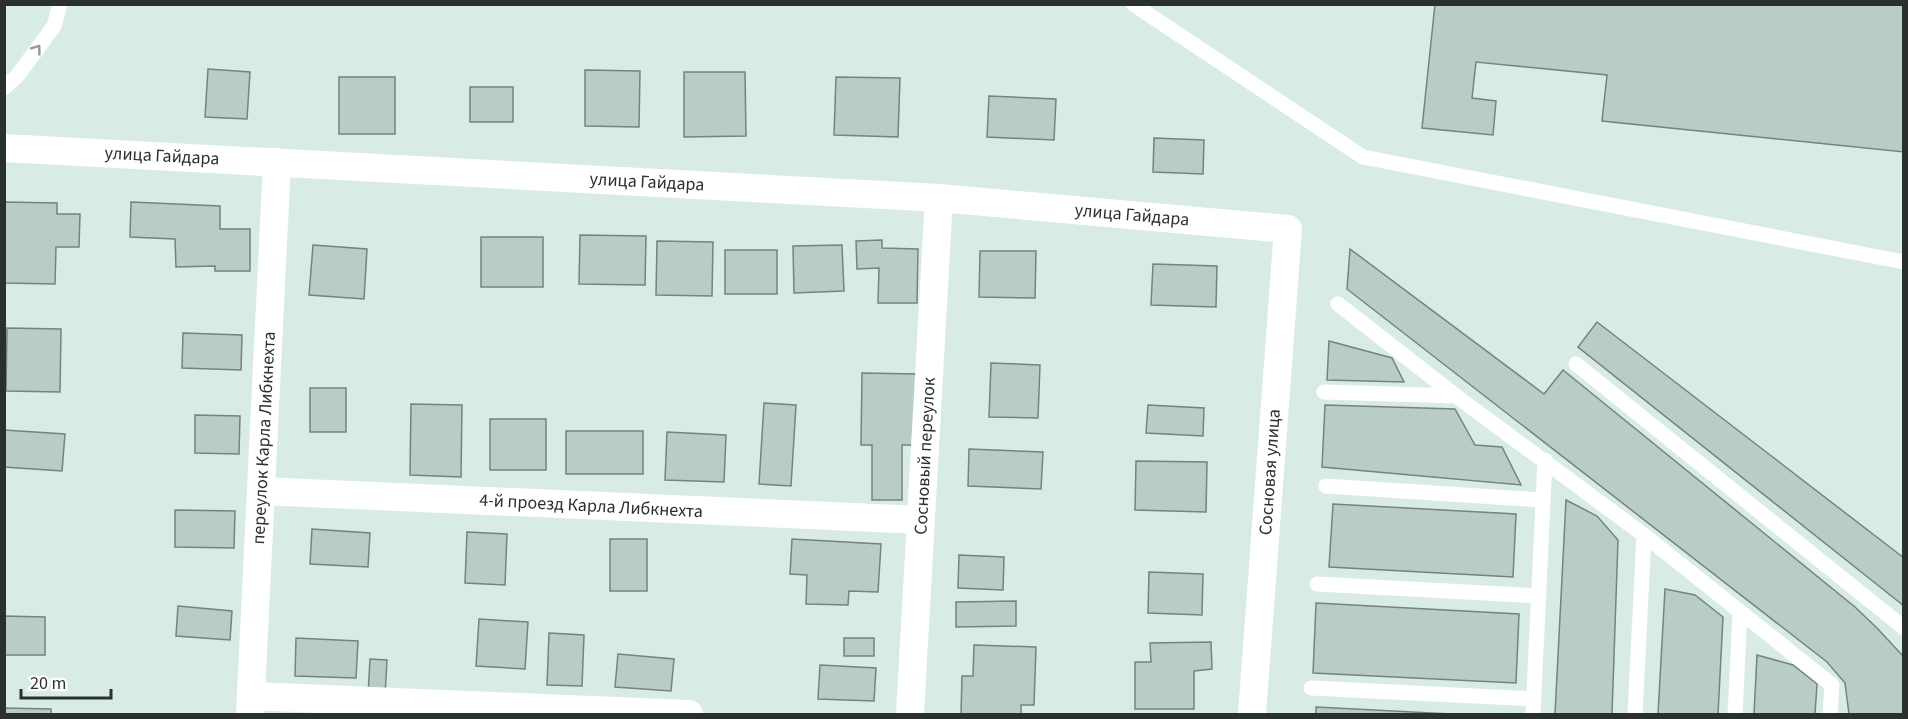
<svg xmlns="http://www.w3.org/2000/svg" width="1908" height="719" font-family="'Source Sans 3',sans-serif">
	<style>
		.building { fill: #baccc7; stroke: #74847f; stroke-width: 1.5 }
		.lines { fill: none; stroke-linecap: round; stroke-linejoin: round }
		.service { stroke: #fff; stroke-width: 15 }
		.minor { stroke: #fff; stroke-width: 28 }
		.oneway { stroke: #949896 }
		.labels { text-anchor: middle; dominant-baseline: central; stroke-width: 4.5; stroke-linejoin: round; paint-order: stroke }
		.street-label { font-size: 18px; fill: #2a302e; stroke: #fff }
	</style>
	<rect width="100%" height="100%" fill="#d9ebe5"/>
	<g class="building">
		<path d="M 1435,4 L 1904,4 L 1904,152 L 1602,121 L 1607,75 L 1476,62 L 1472,98 L 1496,101 L 1493,135 L 1422,128 Z"/>
		<path d="M 208,69 L 250,72 L 247,119 L 205,117 Z"/>
		<path d="M 585,70 L 640,71 L 639,127 L 585,126 Z"/>
		<path d="M 684,72 L 745,72 L 746,136 L 684,137 Z"/>
		<rect x="339" y="77" width="56" height="57"/>
		<path d="M 836,77 L 900,78 L 898,137 L 834,135 Z"/>
		<rect x="470" y="87" width="43" height="35"/>
		<path d="M 989,96 L 1056,99 L 1054,140 L 987,137 Z"/>
		<path d="M 1154,138 L 1204,140 L 1203,174 L 1153,172 Z"/>
		<path d="M 4,202 L 57,203 L 57,214 L 80,214 L 79,247 L 56,247 L 55,284 L 4,283 Z"/>
		<path d="M 131,202 L 220,206 L 220,229 L 250,229 L 250,271 L 215,271 L 215,266 L 176,267 L 175,239 L 130,237 Z"/>
		<path d="M 580,235 L 646,236 L 645,285 L 579,284 Z"/>
		<rect x="481" y="237" width="62" height="50"/>
		<path d="M 882,240 L 882,248 L 918,249 L 917,303 L 878,303 L 879,268 L 857,269 L 856,241 Z"/>
		<path d="M 657,241 L 713,242 L 712,296 L 656,295 Z"/>
		<path d="M 313,245 L 367,249 L 364,299 L 309,295 Z"/>
		<path d="M 842,245 L 844,291 L 794,293 L 793,246 Z"/>
		<path d="M 1350,249 L 1544,394 L 1563,370 L 1855,607 L 1877,628 L 1903,656 L 1904,714 L 1849,714 L 1845,683 L 1827,662 L 1347,289 Z"/>
		<rect x="725" y="250" width="52" height="44"/>
		<path d="M 980,251 L 1036,251 L 1035,298 L 979,297 Z"/>
		<path d="M 1153,264 L 1217,266 L 1216,307 L 1151,305 Z"/>
		<path d="M 1597,322 L 1904,558 L 1904,606 L 1578,347 Z"/>
		<path d="M 7,328 L 61,329 L 60,392 L 6,391 Z"/>
		<path d="M 183,333 L 242,335 L 241,370 L 182,368 Z"/>
		<path d="M 1329,341 L 1392,358 L 1404,382 L 1327,380 Z"/>
		<path d="M 991,363 L 1040,365 L 1038,418 L 989,417 Z"/>
		<path d="M 862,373 L 918,374 L 917,445 L 902,445 L 902,500 L 872,500 L 872,445 L 861,445 Z"/>
		<rect x="310" y="388" width="36" height="44"/>
		<path d="M 764,403 L 796,405 L 791,486 L 759,484 Z"/>
		<path d="M 411,404 L 462,405 L 461,477 L 410,475 Z"/>
		<path d="M 1148,405 L 1204,408 L 1203,436 L 1146,433 Z"/>
		<path d="M 1325,405 L 1455,409 L 1475,445 L 1502,447 L 1521,485 L 1322,467 Z"/>
		<path d="M 195,415 L 240,416 L 239,454 L 195,453 Z"/>
		<rect x="490" y="419" width="56" height="51"/>
		<path d="M 4,430 L 65,434 L 62,471 L 4,467 Z"/>
		<rect x="566" y="431" width="77" height="43"/>
		<path d="M 667,432 L 726,435 L 724,482 L 665,480 Z"/>
		<path d="M 969,449 L 1043,452 L 1041,489 L 968,486 Z"/>
		<path d="M 1136,461 L 1207,462 L 1206,512 L 1135,510 Z"/>
		<path d="M 1566,500 L 1597,516 L 1618,540 L 1612,714 L 1555,714 Z"/>
		<path d="M 1333,504 L 1516,514 L 1513,577 L 1329,567 Z"/>
		<path d="M 175,510 L 235,511 L 234,548 L 175,547 Z"/>
		<path d="M 312,529 L 370,533 L 368,567 L 310,564 Z"/>
		<path d="M 467,532 L 507,534 L 505,585 L 465,583 Z"/>
		<rect x="610" y="539" width="37" height="52"/>
		<path d="M 792,539 L 881,544 L 878,592 L 849,591 L 848,605 L 806,604 L 807,575 L 790,574 Z"/>
		<path d="M 959,555 L 1004,557 L 1003,590 L 958,588 Z"/>
		<path d="M 1149,572 L 1203,574 L 1202,615 L 1148,613 Z"/>
		<path d="M 1665,589 L 1695,595 L 1723,617 L 1718,714 L 1658,714 Z"/>
		<path d="M 1016,601 L 1016,626 L 956,627 L 956,602 Z"/>
		<path d="M 1316,603 L 1519,614 L 1516,683 L 1313,673 Z"/>
		<path d="M 178,606 L 232,611 L 230,640 L 176,636 Z"/>
		<path d="M 4,616 L 45,617 L 45,655 L 4,655 Z"/>
		<path d="M 479,619 L 528,622 L 525,669 L 476,666 Z"/>
		<path d="M 549,633 L 584,635 L 582,686 L 547,685 Z"/>
		<path d="M 296,638 L 358,641 L 356,678 L 295,676 Z"/>
		<rect x="844" y="638" width="30" height="18"/>
		<path d="M 1211,642 L 1212,669 L 1194,671 L 1194,709 L 1135,709 L 1135,662 L 1151,662 L 1150,643 Z"/>
		<path d="M 974,645 L 1036,647 L 1034,705 L 1021,705 L 1021,714 L 961,714 L 962,676 L 973,676 Z"/>
		<path d="M 618,654 L 674,659 L 671,691 L 615,687 Z"/>
		<path d="M 1757,655 L 1793,665 L 1817,684 L 1815,714 L 1754,714 Z"/>
		<path d="M 370,659 L 387,660 L 385,696 L 368,695 Z"/>
		<path d="M 820,665 L 876,668 L 874,701 L 818,699 Z"/>
		<path d="M 1316,707 L 1451,714 L 1316,714 Z"/>
		<path d="M 4,708 L 51,709 L 51,714 L 4,714 Z"/>
	</g>
	<g class="lines">
		<g class="service">
			<path d="M 1133,4 L 1363,157 L 1904,262"/>
			<path d="M 4,88 L 18,75 L 54,26 L 60,4"/>
			<path d="M 1338,304 L 1456,396 L 1644,535 L 1832,685 L 1830,714"/>
			<path d="M 1576,364 L 1904,628"/>
			<path d="M 1324,392 L 1456,396"/>
			<path d="M 1326,486 L 1542,500"/>
			<path d="M 1317,584 L 1538,596"/>
			<path d="M 1311,688 L 1534,699"/>
			<path d="M 1533,714 L 1545,460"/>
			<path d="M 1635,714 L 1644,535"/>
			<path d="M 1735,714 L 1740,613"/>
		</g>
		<g class="minor">
			<path d="M 4,148 L 939,198 L 1288,229 L 1252,714"/>
			<path d="M 261,491 L 921,520"/>
			<path d="M 251,696 L 689,714"/>
			<path d="M 250,714 L 277,162"/>
			<path d="M 910,714 L 939,198"/>
		</g>
	</g>
	<defs><path id="oneway-chevron" d="M-2-3.5L2.5 0L-2 3.5" fill="none" stroke-width="1.6" stroke-linecap="round" stroke-linejoin="round" transform="scale(1.5)"/></defs>
	<use class="oneway" href="#oneway-chevron" transform="translate(37 49) rotate(-54)"/>
	<g class="labels">
		<g class="street-label">
			<text transform="translate(162 156) rotate(3)">улица Гайдара</text>
			<text transform="translate(647 182) rotate(3)">улица Гайдара</text>
			<text transform="translate(1132 215) rotate(5)">улица Гайдара</text>
			<text transform="translate(264 438) rotate(-87)">переулок Карла Либкнехта</text>
			<text transform="translate(925 456) rotate(-87)">Сосновый переулок</text>
			<text transform="translate(1270 472) rotate(-86)">Сосновая улица</text>
			<text transform="translate(591 506) rotate(3)">4-й проезд Карла Либкнехта</text>
		</g>
	</g>
	<rect width="1908" height="719" fill="none" stroke="#2a302e" stroke-width="12"/>
	<path d="M21 689v9h90v-9" fill="none" stroke="#2a302e" stroke-width="3"/>
	<text x="30" y="689" font-size="18" fill="#2a302e" stroke="#ffffff" stroke-width="4.5" paint-order="stroke">20 m</text>
</svg>
